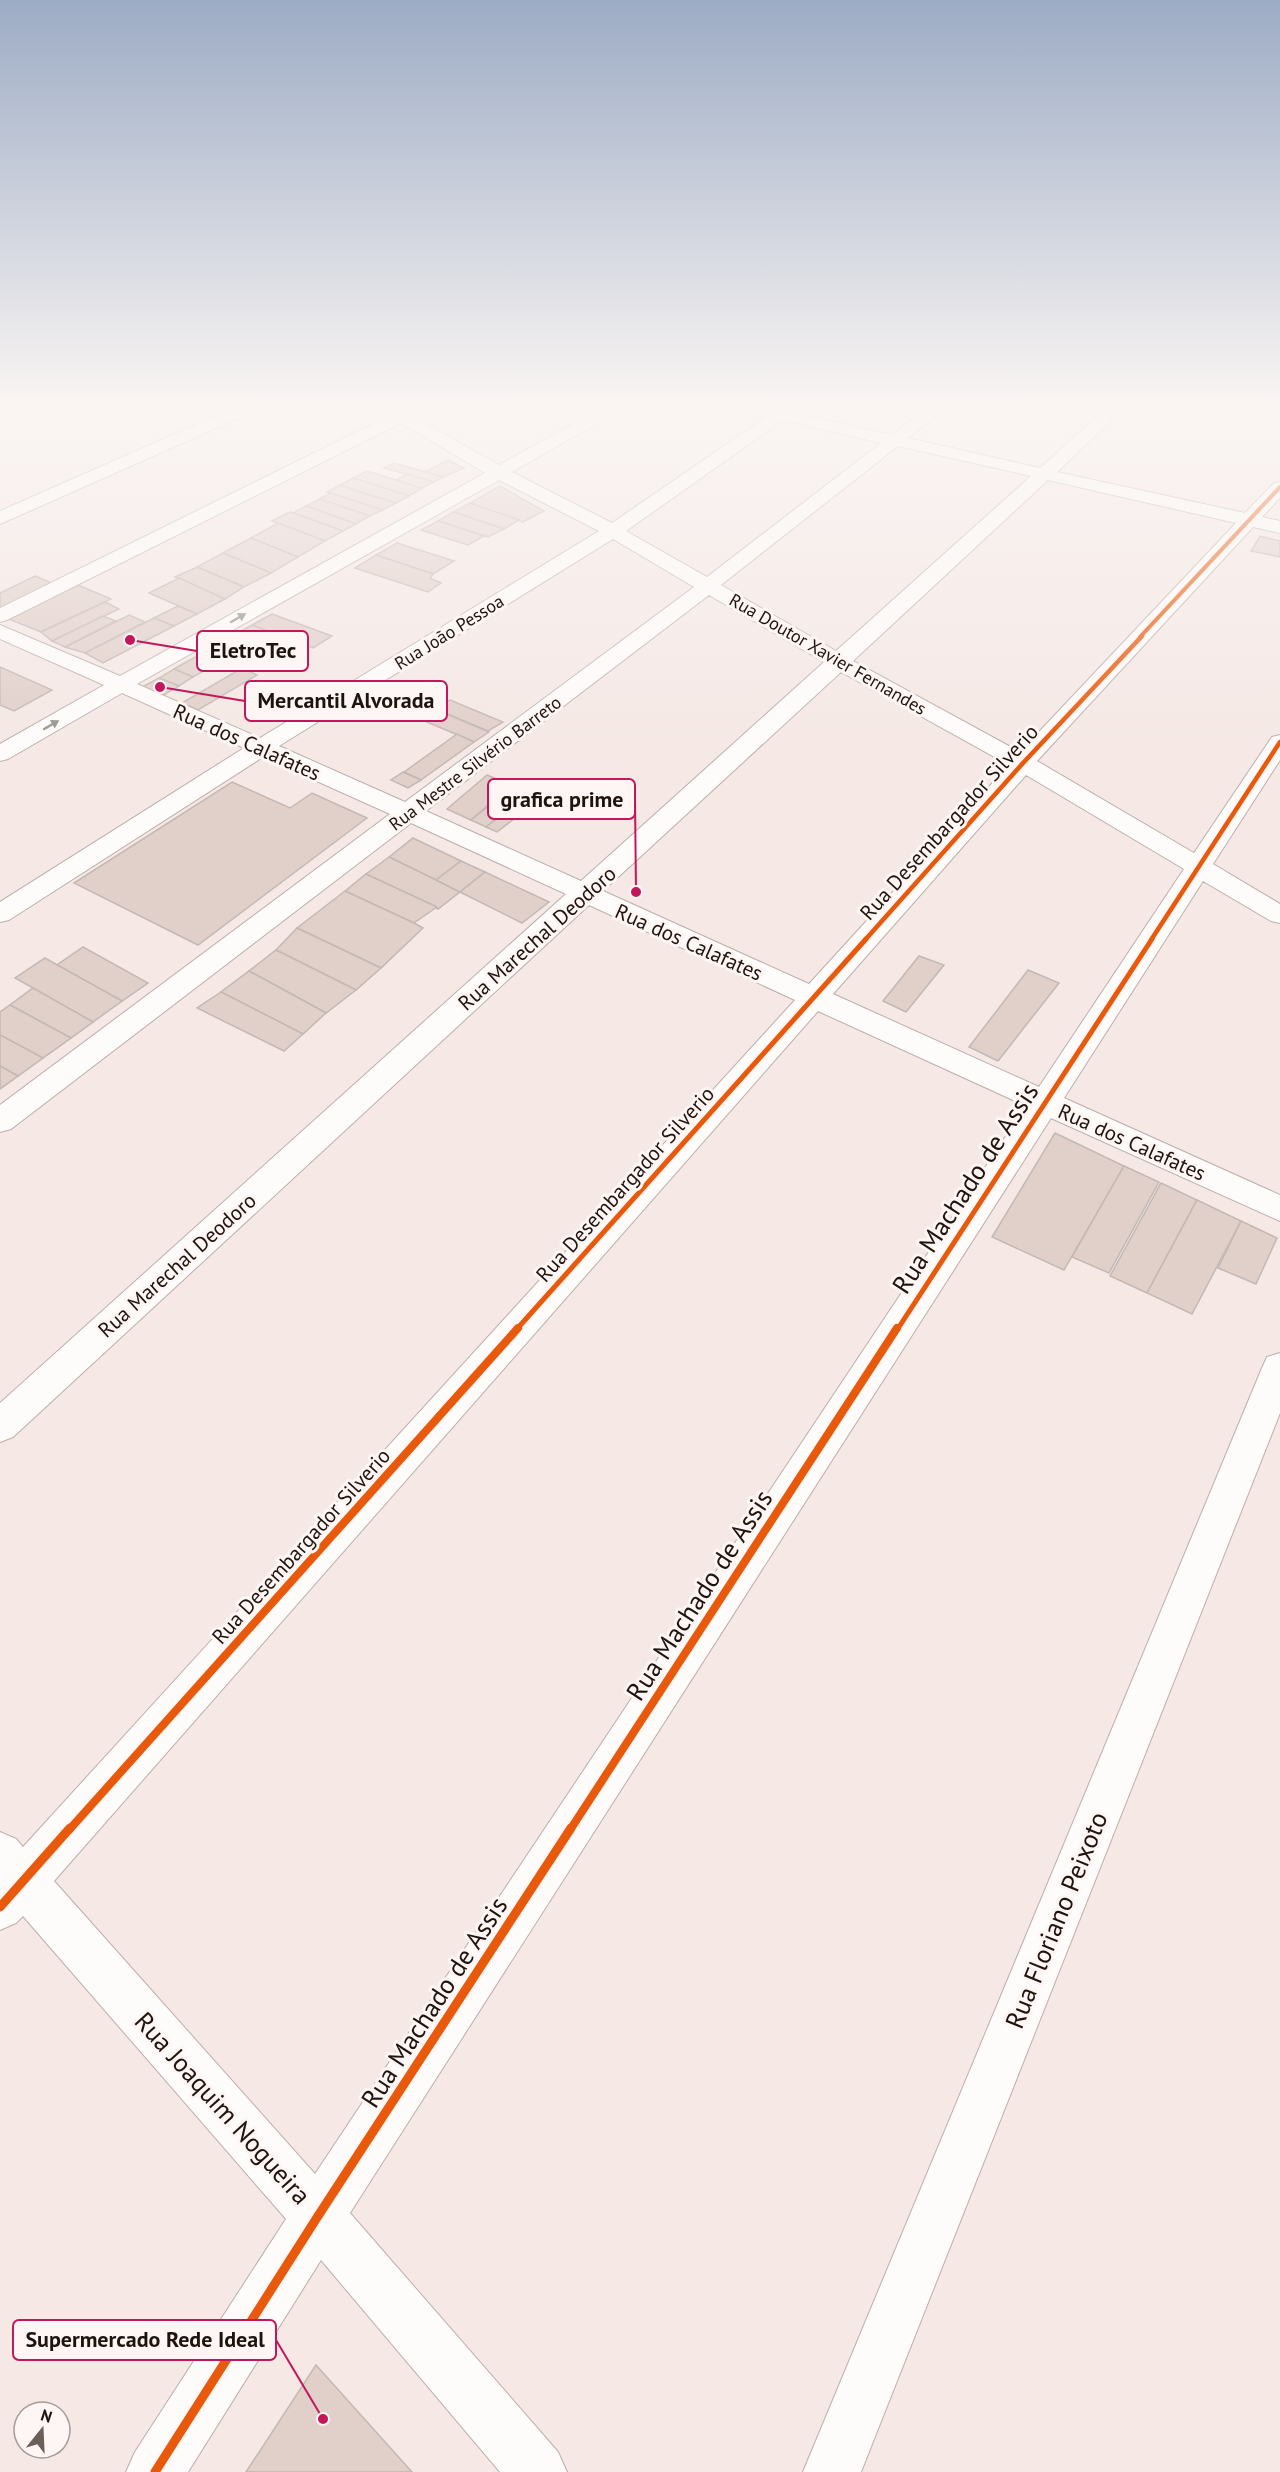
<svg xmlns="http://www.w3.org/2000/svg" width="1280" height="2472" font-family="'PT Sans',sans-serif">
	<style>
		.building { fill: #e1cfca; stroke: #c4b8b4; stroke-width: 1.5 }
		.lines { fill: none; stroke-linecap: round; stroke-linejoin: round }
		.street-casing { stroke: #bbafab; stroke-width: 2 }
		.street { fill: #fefcfb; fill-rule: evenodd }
		.cycleway-far4-casing { stroke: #fef6f4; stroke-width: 6 }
		.cycleway-far3-casing { stroke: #fef6f4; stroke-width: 8 }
		.cycleway-far2-casing { stroke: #fef6f4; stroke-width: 9 }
		.cycleway-far1-casing { stroke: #fef6f4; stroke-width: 11 }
		.cycleway-casing { stroke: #fef6f4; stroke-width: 13 }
		.cycleway-far4 { stroke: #e8590c; stroke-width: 4 }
		.cycleway-far3 { stroke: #e8590c; stroke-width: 4.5 }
		.cycleway-far2 { stroke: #e8590c; stroke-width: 5 }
		.cycleway-far1 { stroke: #e8590c; stroke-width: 8 }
		.cycleway { stroke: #e8590c; stroke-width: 9 }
		.oneway { fill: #9a9390 }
		.labels { text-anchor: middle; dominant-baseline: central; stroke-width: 6; stroke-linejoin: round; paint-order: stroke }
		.far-street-label { font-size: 18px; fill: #1f130e; stroke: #fef6f4 }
		.street-label { font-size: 21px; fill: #1f130e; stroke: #fef6f4 }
		.near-street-label { font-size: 26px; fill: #1f130e; stroke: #fef6f4 }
		.leader { fill: none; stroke: #c2185b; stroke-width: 2 }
		.callout-dot { fill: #c2185b; stroke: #fef6f4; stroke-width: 2 }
		.callout { fill: #fef6f4; stroke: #c2185b; stroke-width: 2 }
		.callout-label { font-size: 22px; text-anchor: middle; font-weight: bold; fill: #1f130e }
	</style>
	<rect width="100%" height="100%" fill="#f5e8e5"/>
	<g class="building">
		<path d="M 448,460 L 464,468 L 443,477 L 425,472 Z"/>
		<path d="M 394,463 L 443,477 L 434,482 L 384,468 Z"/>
		<path d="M 367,471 L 396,480 L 422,488 L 409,496 L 353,478 Z"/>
		<path d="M 407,474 L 434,482 L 422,488 L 396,480 Z"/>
		<path d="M 353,478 L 382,487 L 409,496 L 396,503 L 340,485 Z"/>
		<path d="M 340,485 L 369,495 L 396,503 L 383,510 L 327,492 Z"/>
		<path d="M 500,486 L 544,511 L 523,522 L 470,503 Z"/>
		<path d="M 330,493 L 383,510 L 370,516 L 319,499 Z"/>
		<path d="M 320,499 L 370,516 L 356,524 L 306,506 Z"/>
		<path d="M 470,503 L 519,520 L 504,529 L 453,512 Z"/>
		<path d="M 306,506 L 356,524 L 343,531 L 293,513 Z"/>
		<path d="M 290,512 L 293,513 L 343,531 L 325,541 L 272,521 Z"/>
		<path d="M 453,512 L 504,529 L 488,537 L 438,521 Z"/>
		<path d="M 438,521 L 484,536 L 468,545 L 421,530 Z"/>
		<path d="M 278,523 L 325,541 L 298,557 L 251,538 Z"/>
		<path d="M 1260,536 L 1280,541 L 1280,557 L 1251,551 Z"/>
		<path d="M 251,538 L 298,557 L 271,573 L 223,553 Z"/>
		<path d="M 397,543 L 454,561 L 433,574 L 376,555 Z"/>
		<path d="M 223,553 L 271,573 L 244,587 L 197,567 Z"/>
		<path d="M 376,555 L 433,574 L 430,578 L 441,583 L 428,592 L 355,568 Z"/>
		<path d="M 197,567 L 244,587 L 225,599 L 175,577 Z"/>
		<path d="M 35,576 L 54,584 L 0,611 L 0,593 Z"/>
		<path d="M 179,578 L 225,599 L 197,614 L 149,593 Z"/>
		<path d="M 78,585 L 111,599 L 41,632 L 6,618 Z"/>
		<path d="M 105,602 L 119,609 L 52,641 L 41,632 Z"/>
		<path d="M 178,606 L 197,614 L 174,626 L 154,618 Z"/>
		<path d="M 272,614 L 332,636 L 313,648 L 252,625 Z"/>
		<path d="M 129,615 L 145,622 L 85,653 L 65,647 Z"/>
		<path d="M 103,616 L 116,621 L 65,647 L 52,641 Z"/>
		<path d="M 154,618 L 174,626 L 103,663 L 85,653 Z"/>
		<path d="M 252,625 L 273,633 L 193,677 L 174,669 Z"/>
		<path d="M 0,667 L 52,690 L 14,711 L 0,705 Z"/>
		<path d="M 242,668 L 257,675 L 198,710 L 182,703 Z"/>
		<path d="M 174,669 L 193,677 L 179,686 L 159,678 Z"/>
		<path d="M 159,678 L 179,686 L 162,696 L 142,687 Z"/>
		<path d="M 450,700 L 503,722 L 488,731 L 435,709 Z"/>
		<path d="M 435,709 L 489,732 L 474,742 L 420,719 Z"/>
		<path d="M 457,734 L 474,742 L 421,780 L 404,772 Z"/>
		<path d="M 403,772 L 421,780 L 408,788 L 391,780 Z"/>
		<path d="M 487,775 L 511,785 L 471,820 L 447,809 Z"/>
		<path d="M 232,782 L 290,808 L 312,793 L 367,818 L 198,945 L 74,883 Z"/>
		<path d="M 513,787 L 528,794 L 486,827 L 471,820 Z"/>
		<path d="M 523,798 L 536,802 L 497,832 L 486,827 Z"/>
		<path d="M 413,838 L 461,861 L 436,880 L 389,857 Z"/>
		<path d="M 389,857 L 436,880 L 460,892 L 438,909 L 366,874 Z"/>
		<path d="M 461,861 L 485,872 L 460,892 L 436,880 Z"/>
		<path d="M 485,872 L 549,902 L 522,923 L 460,892 Z"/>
		<path d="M 366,874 L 437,907 L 414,923 L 345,891 Z"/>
		<path d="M 345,891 L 414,923 L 423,928 L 381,968 L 297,928 Z"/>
		<path d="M 297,928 L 381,968 L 356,990 L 276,950 Z"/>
		<path d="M 83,947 L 148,983 L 122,1001 L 57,965 Z"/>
		<path d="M 276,950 L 356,990 L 326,1013 L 249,971 Z"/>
		<path d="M 919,956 L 944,965 L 906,1012 L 883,1001 Z"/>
		<path d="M 45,958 L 122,1001 L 93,1022 L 15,978 Z"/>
		<path d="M 1028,970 L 1059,983 L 998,1061 L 969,1047 Z"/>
		<path d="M 249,971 L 326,1013 L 303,1034 L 221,992 Z"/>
		<path d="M 33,988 L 93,1022 L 71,1038 L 10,1005 Z"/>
		<path d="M 221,992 L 303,1034 L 284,1051 L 197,1008 Z"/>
		<path d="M 10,1005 L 71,1038 L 43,1058 L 0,1035 L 0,1012 Z"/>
		<path d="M 0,1035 L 43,1058 L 18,1076 L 0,1066 Z"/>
		<path d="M 0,1066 L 18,1076 L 0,1089 Z"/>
		<path d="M 1055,1133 L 1124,1166 L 1064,1270 L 992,1237 Z"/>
		<path d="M 1124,1166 L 1159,1182 L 1109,1273 L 1072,1257 Z"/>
		<path d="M 1161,1183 L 1197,1200 L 1147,1293 L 1110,1276 Z"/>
		<path d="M 1197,1200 L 1241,1221 L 1192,1314 L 1147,1293 Z"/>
		<path d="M 1241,1221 L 1277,1238 L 1256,1284 L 1218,1268 Z"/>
		<path d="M 316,2365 L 412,2472 L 246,2472 Z"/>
	</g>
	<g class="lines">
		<defs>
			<g id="street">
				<path d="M 252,400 L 275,400 L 273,403 L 0,524 L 0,511 Z"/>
				<path d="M 365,400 L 386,400 L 402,410 L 421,400 L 443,400 L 414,417 L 499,465 L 617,400 L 638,400 L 512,472 L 612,523 L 766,417 L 709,403 L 707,400 L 739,400 L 777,409 L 789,400 L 809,400 L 794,413 L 892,435 L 936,400 L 955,400 L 908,438 L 1040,468 L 1115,400 L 1133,400 L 1057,472 L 1245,513 L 1274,483 L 1280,482 L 1280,498 L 1262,517 L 1280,521 L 1280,533 L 1253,527 L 1037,761 L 1194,853 L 1272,737 L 1280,735 L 1280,760 L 1213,864 L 1280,904 L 1280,923 L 1271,921 L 1203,881 L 1064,1098 L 1280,1195 L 1280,1221 L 1051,1118 L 350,2213 L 558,2452 L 567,2472 L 500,2472 L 321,2260 L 188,2472 L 126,2472 L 135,2452 L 286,2219 L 23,1916 L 16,1923 L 0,1930 L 0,1832 L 16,1839 L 23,1847 L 795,1000 L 589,905 L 13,1437 L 0,1442 L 0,1403 L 566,894 L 411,823 L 11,1129 L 0,1132 L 0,1105 L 390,814 L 263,757 L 9,920 L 0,922 L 0,902 L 244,748 L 122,693 L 8,759 L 0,761 L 0,744 L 104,685 L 0,639 L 0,625 L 120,676 L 485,473 L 401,423 L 7,620 L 0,622 L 0,608 L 389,416 ZM 783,420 L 881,443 L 707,577 L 626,531 ZM 898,446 L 1031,476 L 836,651 L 721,585 ZM 499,480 L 599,531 L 260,738 L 137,684 ZM 1048,480 L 1236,523 L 1020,752 L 853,661 ZM 613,539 L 694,587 L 405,802 L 279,746 ZM 709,595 L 824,662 L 581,881 L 426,811 ZM 841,672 L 1009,765 L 809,984 L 603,891 ZM 1026,775 L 1184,869 L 1039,1087 L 833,994 ZM 818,1011 L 1026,1106 L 315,2174 L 54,1881 Z"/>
				<path d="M 1280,1353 L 1280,1413 L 861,2472 L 803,2472 L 1262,1368 L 1267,1357 Z"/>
			</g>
		</defs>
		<use href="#street" class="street-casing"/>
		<use href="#street" class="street"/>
		<defs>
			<path id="cycleway-far4" d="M 1140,637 L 1280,487"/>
			<g id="cycleway-far3">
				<path d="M 865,940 L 1023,763 L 1142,636"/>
				<path d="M 1151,940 L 1280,742"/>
			</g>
			<g id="cycleway-far2">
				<path d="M 516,1330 L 866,939"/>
				<path d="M 897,1330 L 1152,939"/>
			</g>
			<g id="cycleway-far1">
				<path d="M 69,1830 L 518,1328"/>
				<path d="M 570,1830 L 897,1328"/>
			</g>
			<g id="cycleway">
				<path d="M 0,1907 L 70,1828"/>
				<path d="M 155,2472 L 318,2216 L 571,1828"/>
			</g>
		</defs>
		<use href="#cycleway-far4" class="cycleway-far4-casing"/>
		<use href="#cycleway-far3" class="cycleway-far3-casing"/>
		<use href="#cycleway-far2" class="cycleway-far2-casing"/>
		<use href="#cycleway-far1" class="cycleway-far1-casing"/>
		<use href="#cycleway" class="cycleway-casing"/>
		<use href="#cycleway-far4" class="cycleway-far4"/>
		<use href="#cycleway-far3" class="cycleway-far3"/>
		<use href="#cycleway-far2" class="cycleway-far2"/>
		<use href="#cycleway-far1" class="cycleway-far1"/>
		<use href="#cycleway" class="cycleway"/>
	</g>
	<defs><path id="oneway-solid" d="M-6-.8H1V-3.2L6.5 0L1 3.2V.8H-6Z" transform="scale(1.5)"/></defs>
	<g class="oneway">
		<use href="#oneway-solid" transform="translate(238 618) rotate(-30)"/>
		<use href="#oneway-solid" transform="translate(51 725) rotate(-30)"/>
	</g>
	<linearGradient id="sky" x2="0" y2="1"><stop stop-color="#9dacc5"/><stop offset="0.54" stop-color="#faf5f3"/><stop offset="1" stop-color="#faf5f3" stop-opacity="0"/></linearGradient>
	<rect width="1280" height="747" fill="url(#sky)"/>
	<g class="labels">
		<g class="far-street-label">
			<text transform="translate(449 632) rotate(-32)">Rua João Pessoa</text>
			<text transform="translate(828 654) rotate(30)">Rua Doutor Xavier Fernandes</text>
			<text transform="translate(475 763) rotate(-37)">Rua Mestre Silvério Barreto</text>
		</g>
		<g class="street-label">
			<text transform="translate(247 742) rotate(24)">Rua dos Calafates</text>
			<text transform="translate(949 822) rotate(-48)">Rua Desembargador Silverio</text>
			<text transform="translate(537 938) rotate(-42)">Rua Marechal Deodoro</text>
			<text transform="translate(689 942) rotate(24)">Rua dos Calafates</text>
			<text transform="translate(1132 1142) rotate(24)">Rua dos Calafates</text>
			<text transform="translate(625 1184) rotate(-48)">Rua Desembargador Silverio</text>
			<text transform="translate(177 1265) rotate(-42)">Rua Marechal Deodoro</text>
			<text transform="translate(301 1546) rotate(-48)">Rua Desembargador Silverio</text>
		</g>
		<g class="near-street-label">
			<text transform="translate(965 1188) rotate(-57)">Rua Machado de Assis</text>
			<text transform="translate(699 1595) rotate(-57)">Rua Machado de Assis</text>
			<text transform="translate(1056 1920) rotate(-68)">Rua Floriano Peixoto</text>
			<text transform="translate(434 2002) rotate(-57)">Rua Machado de Assis</text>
			<text transform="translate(223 2108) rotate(48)">Rua Joaquim Nogueira</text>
		</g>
	</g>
	<path class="leader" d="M130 640L197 651M160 687L245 701M636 892L635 799M323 2419L276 2340"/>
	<g class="callout-dot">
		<circle cx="130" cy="640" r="6"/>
		<circle cx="160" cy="687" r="6"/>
		<circle cx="636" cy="892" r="6"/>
		<circle cx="323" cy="2419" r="6"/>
	</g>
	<g class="callout">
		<rect x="197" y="631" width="111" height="40" rx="6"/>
		<rect x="245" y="681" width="202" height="40" rx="6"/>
		<rect x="488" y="779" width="147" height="40" rx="6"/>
		<rect x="13" y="2320" width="263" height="40" rx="6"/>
	</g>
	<g class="callout-label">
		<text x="253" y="658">EletroTec</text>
		<text x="346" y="708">Mercantil Alvorada</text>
		<text x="562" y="807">grafica prime</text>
		<text x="145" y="2347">Supermercado Rede Ideal</text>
	</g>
	<g transform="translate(42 2430) rotate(18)"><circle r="28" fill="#fef6f4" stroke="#a59b98" stroke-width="1.5"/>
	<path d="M0-4.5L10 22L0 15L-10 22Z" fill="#6a5e59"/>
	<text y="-9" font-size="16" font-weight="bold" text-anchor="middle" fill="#1f130e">N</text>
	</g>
</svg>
